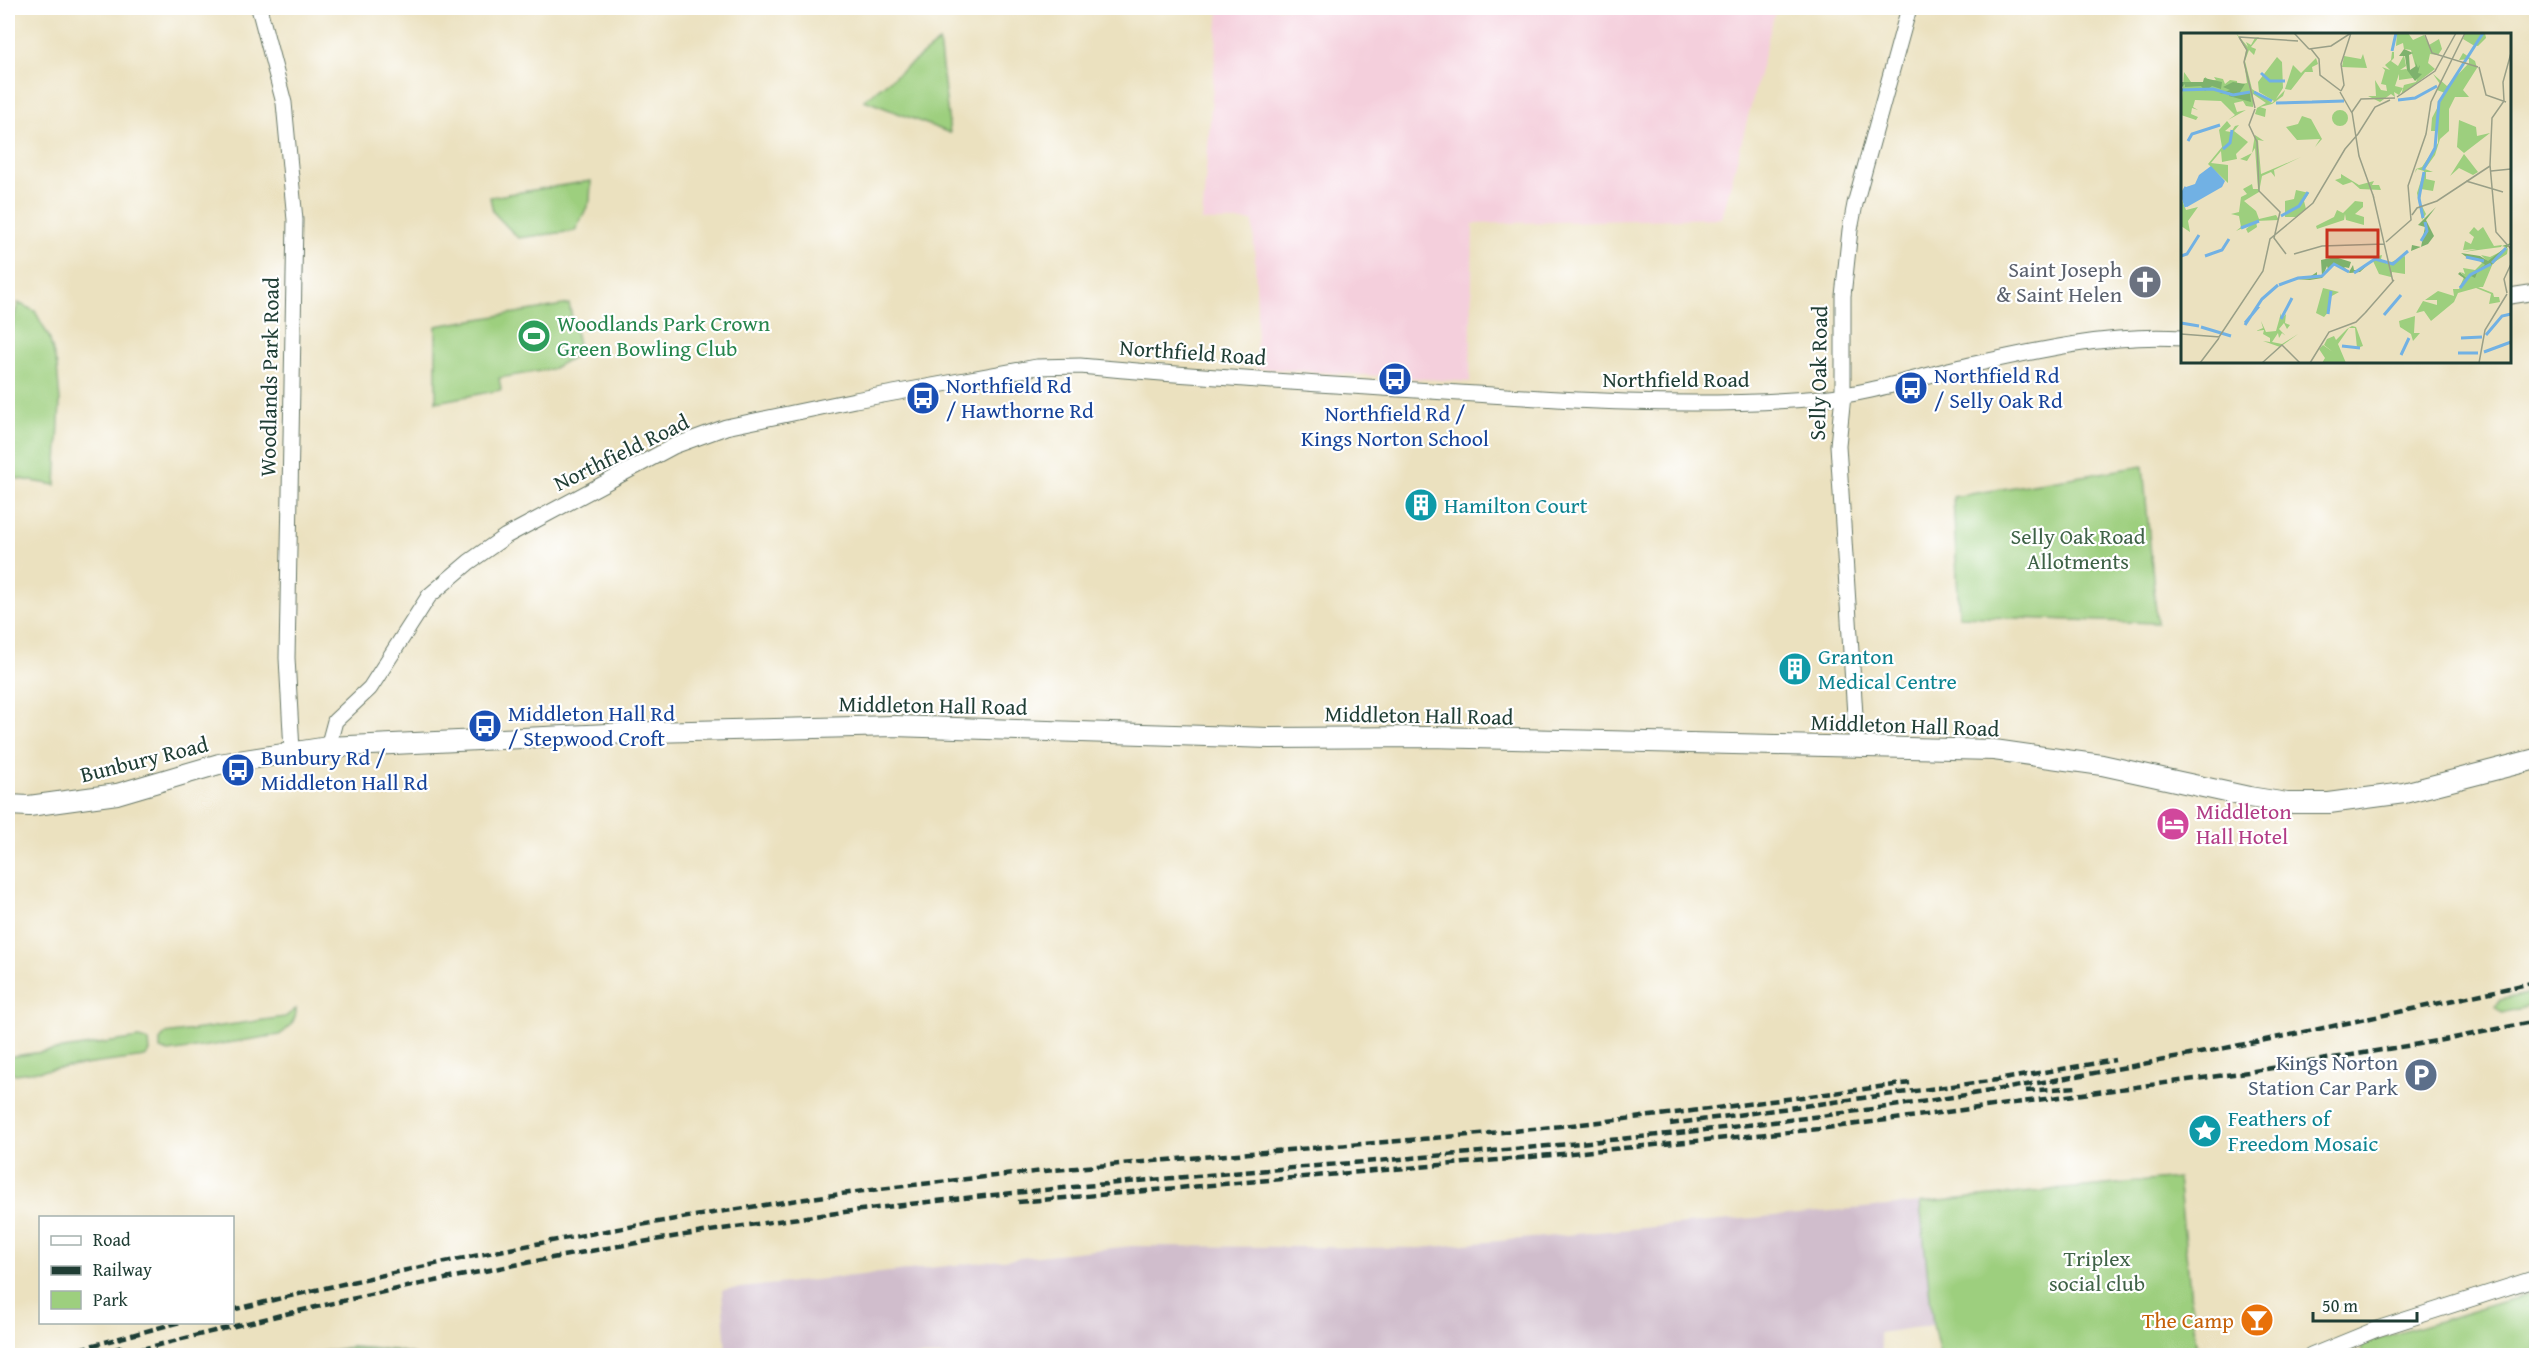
<svg xmlns="http://www.w3.org/2000/svg" width="2544" height="1363" font-family="'Gentium Book Plus',serif">
	<style>
		.built { fill: #f4cfdc }
		.industrial { fill: #d0bdcc }
		.green { fill: #9dcf7e; stroke: #5e8659; stroke-width: 1.5 }
		.forest { fill: #7eb26d; stroke: #4e7850; stroke-width: 1.5 }
		.lines { fill: none; stroke-linecap: round; stroke-linejoin: round }
		.minor-casing { stroke: #667665; stroke-width: 17 }
		.major-casing { stroke: #667665; stroke-width: 22 }
		.minor { stroke: #fff; stroke-width: 15 }
		.major { stroke: #fff; stroke-width: 20 }
		.rail { stroke: #1f3d34; stroke-width: 4.5; stroke-dasharray: 9 4.5; stroke-linecap: butt }
		.labels { text-anchor: middle; dominant-baseline: central; stroke-width: 4.5; stroke-linejoin: round; paint-order: stroke }
		.worship-label { font-size: 22px; fill: #5b616d; stroke: #fff; text-anchor: end }
		.leisure-label { font-size: 22px; fill: #27864d; stroke: #fff; text-anchor: start }
		.street-label { font-size: 22px; fill: #1f3d34; stroke: #fff }
		.transit-label { font-size: 22px; fill: #164399; stroke: #fff; text-anchor: start }
		.culture-label { font-size: 22px; fill: #0d838f; stroke: #fff; text-anchor: start }
		.park-label { font-size: 22px; fill: #3e6246; stroke: #fff }
		.hotel-label { font-size: 22px; fill: #b23c85; stroke: #fff; text-anchor: start }
		.service-label { font-size: 22px; fill: #4e5e75; stroke: #fff; text-anchor: end }
		.food-label { font-size: 22px; fill: #c56008; stroke: #fff; text-anchor: end }
		.inset-river { fill: none; stroke: #71b1e4; stroke-width: 3 }
		.inset-road { fill: none; stroke: #999f87; stroke-width: 1.5 }
		.view { fill: #c8321e; fill-opacity: 0.15; stroke: #c8321e; stroke-width: 3 }
		.inset-edge { fill: none; stroke: #1f3d34; stroke-width: 3 }
	</style>
	<rect width="100%" height="100%" fill="#fff"/>
	<filter id="ink" filterUnits="userSpaceOnUse"><feTurbulence type="fractalNoise" baseFrequency=".0167" numOctaves="2"/><feDisplacementMap in="SourceGraphic" scale="12" xChannelSelector="R" yChannelSelector="G"/><feConvolveMatrix kernelMatrix="1 2 1 2 8 2 1 2 1" color-interpolation-filters="sRGB"/></filter>
	<filter id="wash" filterUnits="userSpaceOnUse"><feTurbulence type="fractalNoise" baseFrequency=".008" numOctaves="4" result="noise"/><feDisplacementMap in="SourceGraphic" scale="24" xChannelSelector="R" yChannelSelector="G"/><feGaussianBlur stdDeviation="1.35" result="paint"/><feColorMatrix in="noise" values="0 0 0 0 0 0 0 0 0 0 0 0 0 0 0 0 0 1.4 0 .05"/><feComposite in="paint" operator="in"/></filter>
	<g filter="url(#wash)">
		<rect width="100%" height="100%" fill="#ebe1bf"/>
		<path class="built" d="M 1219,8 L 1776,8 L 1722,218 L 1473,224 L 1470,382 L 1256,368 L 1257,308 L 1253,221 L 1202,221 Z"/>
		<path class="industrial" d="M 1920,1203 L 1933,1325 L 1879,1333 L 1883,1356 L 726,1356 L 722,1290 L 1132,1246 L 1420,1248 Z"/>
		<g class="green">
			<path d="M 939,42 L 950,133 L 864,100 Z"/>
			<path d="M 591,181 L 590,201 L 575,231 L 518,238 L 493,212 L 490,197 Z"/>
			<path d="M 18,303 L 35,311 L 49,337 L 57,366 L 60,401 L 56,485 L 15,478 C 10,420 0,359 18,303 Z"/>
			<path d="M 569,304 L 580,353 L 552,369 L 499,378 L 501,390 L 436,402 L 436,326 Z"/>
			<path d="M 2143,466 L 2157,623 L 1959,616 L 1953,497 Z"/>
			<path d="M 2536,992 L 2536,1005 L 2502,1013 L 2495,1007 L 2500,1000 Z"/>
			<path d="M 296,1009 C 297,1019 288,1030 279,1035 L 169,1052 L 160,1049 L 160,1040 L 165,1034 L 285,1017 Z"/>
			<path d="M 139,1038 L 149,1041 L 150,1052 L 145,1057 L 15,1074 L 8,1068 L 8,1057 Z"/>
			<path d="M 2178,1178 L 2197,1355 L 1940,1355 L 1933,1325 L 1920,1203 Z"/>
			<path d="M 2536,1292 L 2536,1355 L 2361,1355 L 2362,1344 Z"/>
		</g>
		<path class="forest" d="M 351,1347 L 395,1350 L 416,1355 L 305,1355 Z"/>
	</g>
	<g filter="url(#ink)">
		<g class="lines">
			<defs>
				<g id="minor">
					<path d="M 259,8 L 284,103 L 295,220 L 287,658 L 292,751"/>
					<path d="M 2510,296 L 2536,292"/>
					<path d="M 328,747 L 335,721 L 370,688 L 429,596 L 469,562 L 506,536 L 674,446 L 726,427 L 855,400 L 1037,367 L 1080,366 C 1197,377 1314,384 1431,391 C 1561,400 1691,409 1821,398 C 1868,394 1911,379 1957,368 C 2029,352 2108,333 2182,338"/>
					<path d="M 1857,747 L 1838,445 L 1843,395 L 1843,296 L 1850,230 L 1855,204 L 1909,8"/>
					<path d="M 2311,1356 L 2377,1329 L 2536,1278"/>
				</g>
				<path id="major" d="M 8,805 L 29,806 L 117,794 L 219,764 L 328,747 L 652,732 L 894,726 L 1269,738 L 1430,737 L 1994,750 L 2102,765 L 2249,797 L 2287,803 L 2329,803 L 2404,793 L 2536,759"/>
			</defs>
			<use href="#minor" class="minor-casing"/>
			<use href="#major" class="major-casing"/>
			<use href="#minor" class="minor"/>
			<use href="#major" class="major"/>
			<g class="rail">
				<path d="M 2026,1091 L 2077,1087"/>
				<path d="M 1670,1124 L 1997,1080 L 2115,1060"/>
				<path d="M 1018,1202 L 1510,1159 L 1819,1129 L 2248,1072 L 2449,1039 L 2536,1021"/>
				<path d="M 232,1310 C 428,1262 627,1224 826,1196 C 1054,1165 1284,1152 1513,1131 C 1646,1118 1778,1100 1910,1083"/>
				<path d="M 53,1356 L 180,1322"/>
				<path d="M 90,1356 L 122,1347"/>
				<path d="M 115,1356 C 366,1291 619,1239 877,1208 C 1183,1171 1491,1158 1797,1119 C 2046,1088 2292,1036 2536,982"/>
			</g>
		</g>
	</g>
	<defs>
		<symbol id="church-disc" viewBox="-11 -11 22 22"><circle r="9.5" fill="#6b7280" stroke="#fff"/><path d="M-1.2-6h2.4v3.5h3.3v2.4h-3.3V6h-2.4V-.1h-3.3v-2.4h3.3Z" fill="#fff"/></symbol>
		<symbol id="stadium-disc" viewBox="-11 -11 22 22"><circle r="9.5" fill="#2e9e5b" stroke="#fff"/><path d="M0-5a6.5 5 0 1 0 0 10a6.5 5 0 1 0 0-10ZM-3.5-1.8h7v3.6h-7Z" fill="#fff"/></symbol>
		<symbol id="bus-disc" viewBox="-11 -11 22 22"><circle r="9.5" fill="#1a4fb4" stroke="#fff"/><path d="M-5-6H5V4H4V6H2V4H-2V6H-4V4H-5ZM-3.5-4V0h7V-4ZM-3.5 1.2v1.5H-2V1.2ZM2 1.2v1.5H3.5V1.2Z" fill="#fff"/></symbol>
		<symbol id="building-disc" viewBox="-11 -11 22 22"><circle r="9.5" fill="#0f9aa8" stroke="#fff"/><path d="M-4-6H4V6H1V3H-1V6H-4ZM-2.5-4.3h1.7v1.8h-1.7ZM.8-4.3h1.7v1.8H.8ZM-2.5-1h1.7V.8h-1.7ZM.8-1h1.7V.8H.8Z" fill="#fff"/></symbol>
		<symbol id="hotel-disc" viewBox="-11 -11 22 22"><circle r="9.5" fill="#d1479c" stroke="#fff"/><path d="M-6-4.5h1.5V1H6V5H4.5V3h-9V5H-6ZM-4 0a1.8 1.8 0 1 1 3.6 0ZM.5 0V-2.5h3Q6-2.5 6 0Z" fill="#fff"/></symbol>
		<symbol id="parking-disc" viewBox="-11 -11 22 22"><circle r="9.5" fill="#5c6f8a" stroke="#fff"/><path d="M-3.5-5.5H1a3.5 3.5 0 0 1 0 7H-1V5.5H-3.5ZM-1-3.4V-.6H.8a1.4 1.4 0 0 0 0-2.8Z" fill="#fff"/></symbol>
		<symbol id="sight-disc" viewBox="-11 -11 22 22"><circle r="9.5" fill="#0f9aa8" stroke="#fff"/><path d="M0-6L1.8-2.2L6-1.7L2.9 1.2L3.7 5.4L0 3.3L-3.7 5.4L-2.9 1.2L-6-1.7L-1.8-2.2Z" fill="#fff"/></symbol>
		<symbol id="bar-disc" viewBox="-11 -11 22 22"><circle r="9.5" fill="#e8710a" stroke="#fff"/><path d="M-6-5H6L.8 .8V4.5H3.5V6h-7V4.5H-.8V.8Z" fill="#fff"/></symbol>
	</defs>
	<g fill-rule="evenodd">
		<use href="#church-disc" x="2126" y="263" width="38" height="38"/>
		<use href="#stadium-disc" x="515" y="317" width="38" height="38"/>
		<use href="#bus-disc" x="1376" y="360" width="38" height="38"/>
		<use href="#bus-disc" x="1892" y="369" width="38" height="38"/>
		<use href="#bus-disc" x="904" y="379" width="38" height="38"/>
		<use href="#building-disc" x="1402" y="486" width="38" height="38"/>
		<use href="#building-disc" x="1776" y="650" width="38" height="38"/>
		<use href="#bus-disc" x="466" y="707" width="38" height="38"/>
		<use href="#bus-disc" x="219" y="751" width="38" height="38"/>
		<use href="#hotel-disc" x="2154" y="805" width="38" height="38"/>
		<use href="#parking-disc" x="2402" y="1056" width="38" height="38"/>
		<use href="#sight-disc" x="2186" y="1112" width="38" height="38"/>
		<use href="#bar-disc" x="2238" y="1301" width="38" height="38"/>
	</g>
	<g class="labels">
		<g class="worship-label">
			<text x="2122" y="269">Saint Joseph<tspan x="2122" dy="25">&amp; Saint Helen</tspan></text>
		</g>
		<g class="leisure-label">
			<text x="557" y="323">Woodlands Park Crown<tspan x="557" dy="25">Green Bowling Club</tspan></text>
		</g>
		<g class="street-label">
			<text transform="translate(1193 352) rotate(4)">Northfield Road</text>
			<text transform="translate(1818 373) rotate(-89)">Selly Oak Road</text>
			<text transform="translate(269 377) rotate(-89)">Woodlands Park Road</text>
			<text x="1676" y="379">Northfield Road</text>
			<text transform="translate(621 452) rotate(-26)">Northfield Road</text>
			<text transform="translate(933 705) rotate(1)">Middleton Hall Road</text>
			<text transform="translate(1419 715) rotate(1)">Middleton Hall Road</text>
			<text transform="translate(1905 725) rotate(2)">Middleton Hall Road</text>
			<text transform="translate(144 759) rotate(-14)">Bunbury Road</text>
		</g>
		<g class="transit-label">
			<text x="1934" y="375">Northfield Rd<tspan x="1934" dy="25">/ Selly Oak Rd</tspan></text>
			<text x="946" y="385">Northfield Rd<tspan x="946" dy="25">/ Hawthorne Rd</tspan></text>
			<text x="1395" y="413" text-anchor="middle">Northfield Rd /<tspan x="1395" dy="25">Kings Norton School</tspan></text>
			<text x="508" y="713">Middleton Hall Rd<tspan x="508" dy="25">/ Stepwood Croft</tspan></text>
			<text x="261" y="757">Bunbury Rd /<tspan x="261" dy="25">Middleton Hall Rd</tspan></text>
		</g>
		<g class="culture-label">
			<text x="1444" y="505">Hamilton Court</text>
			<text x="1818" y="656">Granton<tspan x="1818" dy="25">Medical Centre</tspan></text>
			<text x="2228" y="1118">Feathers of<tspan x="2228" dy="25">Freedom Mosaic</tspan></text>
		</g>
		<g class="park-label">
			<text x="2078" y="536">Selly Oak Road<tspan x="2078" dy="25">Allotments</tspan></text>
			<text x="2097" y="1258">Triplex<tspan x="2097" dy="25">social club</tspan></text>
		</g>
		<g class="hotel-label">
			<text x="2196" y="811">Middleton<tspan x="2196" dy="25">Hall Hotel</tspan></text>
		</g>
		<g class="service-label">
			<text x="2398" y="1062">Kings Norton<tspan x="2398" dy="25">Station Car Park</tspan></text>
		</g>
		<g class="food-label">
			<text x="2234" y="1320">The Camp</text>
		</g>
	</g>
	<g transform="translate(2181 33)">
		<rect width="330" height="330" fill="#ebe1bf"/>
		<path d="M 55,0 L 67,14 L 65,9 L 70,12 L 74,5 L 78,4 L 70,14 L 75,16 L 73,22 L 68,17 L 64,28 L 71,56 L 91,70 L 93,68 L 78,59 L 77,49 L 96,24 L 101,29 L 102,55 L 95,66 L 104,57 L 102,63 L 91,71 L 79,74 L 85,76 L 84,84 L 74,81 L 76,75 L 85,70 L 72,61 L 72,74 L 65,73 L 62,68 L 53,70 L 56,79 L 65,77 L 47,87 L 54,82 L 40,68 L 14,67 L 12,74 L 17,77 L 11,75 L 10,81 L 17,84 L 15,87 L 0,82 L 3,39 L 10,49 L 23,49 L 24,44 L 29,48 L 35,47 L 33,44 L 42,46 L 44,51 L 49,47 L 56,48 L 56,52 L 66,50 L 63,29 L 65,17 ZM 216,0 L 227,0 L 232,7 L 243,2 L 248,12 L 258,6 L 261,16 L 257,22 L 249,21 L 247,30 L 254,36 L 220,62 L 223,52 L 235,49 L 237,43 L 230,17 L 223,16 L 222,10 L 215,13 ZM 284,0 L 304,0 L 305,5 L 297,13 L 292,12 L 282,6 ZM 211,19 L 213,19 L 213,25 L 210,28 L 217,33 L 223,22 L 225,33 L 219,37 L 225,36 L 232,40 L 232,45 L 218,47 L 218,41 L 214,53 L 222,55 L 218,62 L 213,59 L 214,64 L 210,61 L 199,69 L 187,63 L 195,63 L 194,47 L 200,57 L 206,58 L 205,52 L 200,51 L 204,37 L 201,34 L 209,37 L 204,32 L 210,27 ZM 282,20 L 294,28 L 296,35 L 282,57 L 288,64 L 274,64 L 268,76 L 268,98 L 259,106 L 254,122 L 244,136 L 252,139 L 245,139 L 245,146 L 254,148 L 252,158 L 240,156 L 239,169 L 245,181 L 241,187 L 236,160 L 243,138 L 236,136 L 234,140 L 235,136 L 241,134 L 257,110 L 257,98 L 250,98 L 251,85 L 264,60 L 256,57 L 259,51 L 252,41 L 266,53 L 288,30 L 288,26 L 278,27 ZM 182,21 L 186,35 L 161,34 L 163,23 L 180,26 ZM 135,25 L 137,31 L 131,34 L 132,39 L 124,39 L 110,57 L 104,56 L 112,32 L 120,40 ZM151 85a8 8 0 1 1 16 0a8 8 0 1 1-16 0ZM 121,83 L 130,86 L 141,106 L 134,114 L 139,106 L 116,107 L 105,94 L 117,91 ZM 278,87 L 295,94 L 296,103 L 309,100 L 283,120 L 276,114 ZM 46,88 L 50,93 L 44,98 L 50,99 L 54,93 L 58,92 L 53,98 L 67,109 L 55,121 L 56,126 L 41,129 L 40,118 L 30,130 L 47,132 L 47,150 L 27,131 L 41,114 L 38,97 ZM 74,102 L 83,108 L 77,107 L 80,141 L 120,124 L 93,137 L 94,144 L 90,139 L 81,143 L 78,159 L 63,168 L 75,178 L 78,186 L 95,182 L 98,187 L 75,188 L 76,194 L 67,200 L 65,196 L 71,191 L 55,198 L 60,194 L 58,183 L 50,181 L 58,179 L 60,164 L 66,161 L 62,156 L 71,151 L 72,156 L 77,156 L 74,115 L 66,128 L 59,126 L 71,120 ZM 283,121 L 297,139 L 292,142 L 278,135 L 269,143 ZM 160,141 L 178,152 L 193,148 L 191,152 L 198,152 L 200,157 L 179,156 L 171,149 L 162,152 L 154,147 L 160,145 ZM 115,157 L 128,160 L 123,168 L 125,176 L 116,184 L 104,184 L 104,168 L 113,166 ZM 0,165 L 5,177 L 17,174 L 7,188 L 9,199 L 0,193 ZM 174,168 L 182,169 L 182,174 L 174,181 L 183,184 L 183,192 L 165,187 L 164,181 L 163,187 L 136,196 L 135,193 L 153,184 L 156,177 L 162,180 ZM 293,194 L 297,198 L 302,194 L 313,213 L 321,212 L 320,214 L 282,219 L 296,216 L 282,217 L 284,208 L 290,211 L 293,204 L 288,200 ZM 327,215 L 326,221 L 312,230 L 302,254 L 297,254 L 312,260 L 313,264 L 318,264 L 319,269 L 308,271 L 310,261 L 295,255 L 277,260 L 273,269 L 250,288 L 243,278 L 235,280 L 242,268 L 256,272 L 256,267 L 244,267 L 257,258 L 273,263 L 272,256 L 278,256 L 283,244 L 280,239 L 284,241 L 282,235 L 294,237 L 301,230 L 296,226 L 301,228 L 305,233 L 307,229 L 300,222 L 309,224 ZM 201,222 L 200,226 L 206,231 L 224,223 L 224,241 L 211,239 L 210,244 L 198,241 L 192,228 L 196,226 L 193,224 ZM 142,255 L 158,259 L 149,264 L 149,277 L 143,284 L 135,280 ZM 100,280 L 100,286 L 105,281 L 104,290 L 109,292 L 106,296 L 103,290 L 98,296 L 105,303 L 101,300 L 98,305 L 97,300 L 91,309 L 101,311 L 117,301 L 99,314 L 82,308 L 89,309 L 89,305 L 82,301 L 83,297 L 75,298 L 82,295 L 80,288 L 85,299 L 95,298 ZM 234,283 L 233,300 L 239,300 L 232,308 L 230,301 L 219,294 L 218,288 ZM 171,293 L 175,294 L 182,313 L 176,315 L 174,295 L 168,295 L 157,311 L 165,330 L 141,330 L 144,325 L 138,316 L 142,312 L 152,319 L 143,312 L 146,306 L 153,303 L 155,307 L 166,296 Z" fill="#9dcf7e"/>
		<path d="M 223,16 L 232,20 L 228,22 L 229,37 L 235,33 L 234,28 L 237,35 L 239,32 L 237,40 L 241,41 L 234,48 L 226,37 L 224,23 L 218,23 ZM 23,45 L 41,49 L 40,56 L 31,53 L 24,58 L 20,53 L 4,54 L 4,51 L 0,55 L 0,49 L 22,49 ZM 52,49 L 64,51 L 59,59 L 69,59 L 70,69 L 48,63 L 49,59 L 38,61 L 49,57 L 42,54 ZM 255,174 L 245,187 L 253,203 L 247,211 L 230,218 L 231,212 L 240,214 L 244,194 L 237,192 ZM 330,210 L 312,231 L 297,237 L 294,245 L 290,243 L 279,255 L 284,246 L 277,241 L 279,239 L 285,245 L 304,232 L 297,226 L 288,226 L 280,220 L 299,223 L 307,228 L 325,214 L 321,213 ZM 154,224 L 170,229 L 168,235 L 163,234 L 168,239 L 172,232 L 173,237 L 179,237 L 191,228 L 179,239 L 169,240 L 152,231 L 147,236 L 146,233 L 141,245 L 129,247 L 114,246 L 135,245 L 130,243 L 136,239 L 136,244 L 141,243 L 140,227 Z" fill="#7eb26d"/>
		<path d="M 30,133 L 44,148 L 41,154 L 6,174 L 1,162 L 5,154 L 14,151 L 18,142 Z" fill="#71b1e4"/>
		<path class="inset-river" d="M 211,18 L 215,0M 80,40 L 89,48 L 104,48M 0,57 L 32,56 L 52,62 L 69,59M 73,59 L 91,68M 217,67 L 234,65 L 256,53M 131,69 L 163,68M 95,70 L 132,69M 7,108 L 11,101 L 39,92M 42,116 L 49,110 L 51,97M 242,137 L 254,115 L 258,69 L 302,0M 5,154 L 1,161 L 5,174M 100,183 L 118,173 L 127,159M 242,185 L 238,165 L 243,139M 60,195 L 78,188M 240,208 L 246,198 L 244,189M 0,223 L 6,221 L 18,202M 24,223 L 41,217 L 48,206M 285,224 L 303,228M 311,230 L 325,215M 173,240 L 194,226 L 212,231 L 227,218M 98,252 L 117,245 L 141,243 L 153,231 L 168,239M 279,255 L 289,242 L 310,231M 147,281 L 150,258M 203,282 L 220,262M 100,286 L 111,265M 0,290 L 18,293M 64,290 L 78,273M 64,292 L 81,266 L 97,252M 20,294 L 50,303M 305,302 L 321,283 L 330,281M 280,305 L 301,304M 161,313 L 179,315M 303,319 L 330,309M 277,320 L 297,320M 220,322 L 228,305"/>
		<path class="inset-road" d="M 113,0 L 128,16M 244,2 L 251,20 L 297,34M 58,4 L 66,17 L 63,29 L 74,75M 58,4 L 117,8M 128,16 L 150,13 L 170,0M 130,16 L 138,26 L 139,42 L 160,58M 330,20 L 322,49 L 323,68 L 311,85 L 309,132 L 315,199 L 330,216M 298,34 L 305,62 L 325,69M 160,58 L 163,52 L 160,31 L 170,0M 159,59 L 171,80M 216,64 L 254,38 L 275,0M 74,76 L 68,92 L 76,109 L 78,158 L 99,179 L 93,205 L 105,221M 177,101 L 194,74 L 209,67M 310,138 L 330,136M 285,148 L 322,159M 227,153 L 245,101 L 250,69 L 284,0M 192,162 L 212,249M 193,165 L 178,123 L 171,79 L 180,66 L 214,65M 231,182 L 236,175 L 256,168 L 309,133M 205,209 L 230,187 L 227,152M 113,221 L 141,213 L 203,211M 326,260 L 323,246 L 330,231M 184,280 L 213,247M 0,301 L 39,304M 38,304 L 82,238 L 89,206 L 132,170 L 164,116 L 177,101M 19,330 L 38,305M 81,330 L 101,312 L 119,330M 129,330 L 148,299 L 175,289 L 186,278M 298,330 L 304,297 L 326,261"/>
		<path class="view" d="M 146,197 L 197,197 L 197,224 L 146,224 Z"/>
		<rect width="330" height="330" class="inset-edge"/>
	</g>
	<rect width="2544" height="1363" fill="none" stroke="#fff" stroke-width="30"/>
	<rect x="39" y="1216" width="195" height="108" fill="#ffffff" stroke="#a5b1ae" stroke-width="1.5"/>
	<rect x="51" y="1236" width="30" height="9" fill="#ffffff" stroke="#a5b1ae" stroke-width="1.5"/>
	<text x="93" y="1246" font-size="18" fill="#1f3d34">Road</text>
	<rect x="51" y="1266" width="30" height="9" fill="#1f3d34" stroke="#a5b1ae" stroke-width="1.5"/>
	<text x="93" y="1276" font-size="18" fill="#1f3d34">Railway</text>
	<rect x="51" y="1291" width="30" height="18" fill="#9dcf7e" stroke="#a5b1ae" stroke-width="1.5"/>
	<text x="93" y="1306" font-size="18" fill="#1f3d34">Park</text>
	<path d="M2313 1312v9h104v-9" fill="none" stroke="#1f3d34" stroke-width="3"/>
	<text x="2322" y="1312" font-size="18" fill="#1f3d34" stroke="#ffffff" stroke-width="4.5" paint-order="stroke">50 m</text>
</svg>
